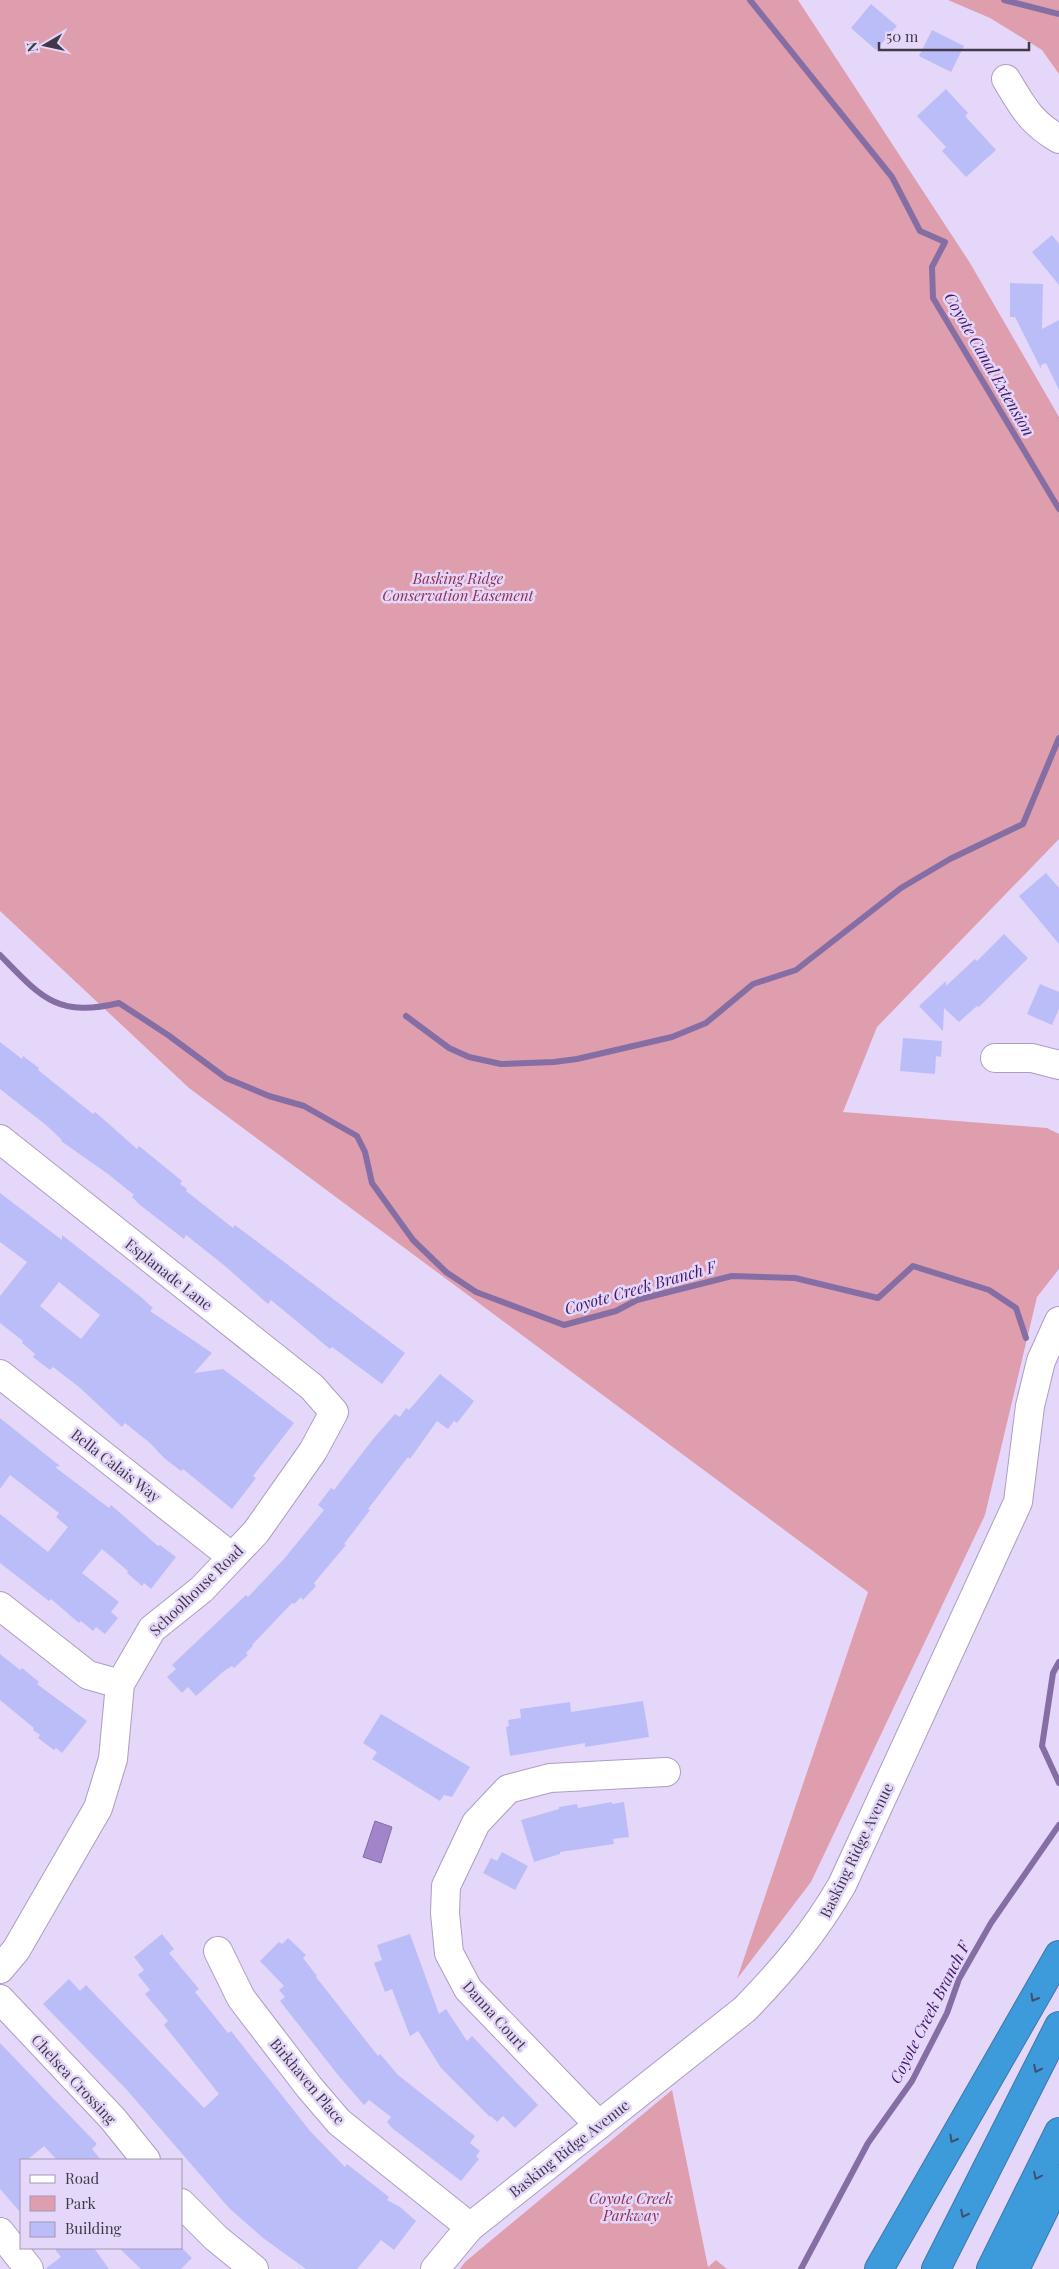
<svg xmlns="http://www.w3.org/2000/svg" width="1059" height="2269" font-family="'Playfair Display',serif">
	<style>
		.green { fill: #df9eae }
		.water { fill: #a284ca; stroke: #856ea4 }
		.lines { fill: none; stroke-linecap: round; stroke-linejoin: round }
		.stream { stroke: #856ea4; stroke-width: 6 }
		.building { fill: #bbbdf9; fill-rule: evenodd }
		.minor-casing { stroke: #ad9dc4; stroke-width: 30 }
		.highway-casing { stroke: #3e78a8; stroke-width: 30 }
		.minor { stroke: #fff; stroke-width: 28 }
		.highway { stroke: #3d9adb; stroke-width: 28 }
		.oneway { stroke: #3f516e }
		.labels { text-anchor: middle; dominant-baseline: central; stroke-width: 5; stroke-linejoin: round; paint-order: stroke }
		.park-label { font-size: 15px; font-style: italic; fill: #902d4f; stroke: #e5d7f9 }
		.street-label { font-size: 15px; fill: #40394a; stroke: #e5d7f9 }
		.water-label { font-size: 16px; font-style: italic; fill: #43176b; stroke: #e5d7f9 }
	</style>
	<rect width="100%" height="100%" fill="#e5d7f9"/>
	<g class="green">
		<path d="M 0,0 L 798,0 L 970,263 L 1059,417 L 1059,839 L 877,1027 L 843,1112 L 1047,1128 L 1059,1134 L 1059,1269 L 1037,1297 L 985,1515 L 811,1882 L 737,1979 L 868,1592 L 189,1088 L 0,911 Z"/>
		<path d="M 948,0 L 1059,0 L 1059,74 L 1042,50 L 990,18 Z"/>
		<path d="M 672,2090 L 708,2267 L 716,2260 L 727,2269 L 460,2269 L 465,2262 Z"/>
	</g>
	<path class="water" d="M 375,1821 L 392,1827 L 381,1863 L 363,1857 Z"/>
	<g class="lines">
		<g class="stream">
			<path d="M 750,0 L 892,177 L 920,231 L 945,242 L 932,267 L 933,298 L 1059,509"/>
			<path d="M 1004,0 L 1059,14"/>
			<path d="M 0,955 C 41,997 57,1018 119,1003 L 168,1035 L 226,1078 L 269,1096 L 304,1106 L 357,1136 L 365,1152 L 372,1183 L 413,1240 L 446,1272 L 476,1292 L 564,1325 L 616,1311 L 637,1300 L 732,1276 L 795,1278 L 878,1298 L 913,1266 L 989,1290 L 1016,1308 L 1026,1338"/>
			<path d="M 406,1016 L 449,1048 L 469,1057 L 501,1064 L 554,1062 L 577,1059 L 672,1037 L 706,1023 L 753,984 L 796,970 L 901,888 L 950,859 L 1023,824 L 1059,738"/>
			<path d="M 1059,1662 L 1053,1673 L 1042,1746 L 1059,1783"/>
			<path d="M 801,2269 L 868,2143 L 912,2081 L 947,2013 L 959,1979 L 991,1923 L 1059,1825"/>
		</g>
	</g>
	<g class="building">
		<path d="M 871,4 L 897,26 L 876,50 L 851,28 Z"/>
		<path d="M 932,30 L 964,46 L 951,72 L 919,56 Z"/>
		<path d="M 946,89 L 968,113 L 965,116 L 996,150 L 966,177 L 942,151 L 946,147 L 917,116 Z"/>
		<path d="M 1052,235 L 1059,244 L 1059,285 L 1032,252 Z"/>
		<path d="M 1010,283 L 1043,284 L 1042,329 L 1059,320 L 1059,390 L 1046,363 L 1041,365 L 1041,369 L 1015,317 L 1010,317 Z"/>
		<path d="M 1046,873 L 1059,888 L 1059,944 L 1019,896 Z"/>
		<path d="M 1004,934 L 1028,958 L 981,1005 L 978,1007 L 977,1006 L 959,1022 L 944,1008 L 943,1031 L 919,1006 L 946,981 L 946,986 L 975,959 L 977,961 Z"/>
		<path d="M 1040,984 L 1059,992 L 1059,1009 L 1052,1025 L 1027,1014 Z"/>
		<path d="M 903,1038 L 942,1041 L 941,1057 L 936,1056 L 935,1074 L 900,1071 Z"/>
		<path d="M 0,1042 L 22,1059 L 23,1056 L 39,1068 L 38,1070 L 93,1114 L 95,1112 L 110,1125 L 137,1149 L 139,1146 L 182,1181 L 180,1184 L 187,1189 L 186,1191 L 233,1228 L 235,1225 L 405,1353 L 382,1384 L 332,1347 L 330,1349 L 271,1300 L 268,1304 L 225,1266 L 186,1235 L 184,1239 L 140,1205 L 132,1197 L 134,1195 L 108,1174 L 61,1141 L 62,1140 L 46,1125 L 0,1089 Z"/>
		<path d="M 0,1193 L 62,1240 L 62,1235 L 141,1297 L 153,1308 L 150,1311 L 212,1353 L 194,1373 L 223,1369 L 294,1423 L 253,1476 L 256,1478 L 232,1509 L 183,1469 L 181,1471 L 164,1458 L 150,1443 L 125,1423 L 122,1427 L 79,1387 L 53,1367 L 50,1370 L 33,1357 L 35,1354 L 22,1343 L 23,1341 L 0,1323 L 0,1296 L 27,1262 L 0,1242 ZM 59,1282 L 100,1315 L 81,1339 L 40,1306 Z"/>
		<path d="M 440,1374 L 474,1401 L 468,1409 L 457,1423 L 454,1421 L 448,1429 L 437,1421 L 410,1459 L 408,1457 L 368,1509 L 370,1510 L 344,1544 L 346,1545 L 314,1583 L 316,1586 L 303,1600 L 301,1597 L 294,1604 L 292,1603 L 252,1645 L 253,1646 L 246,1653 L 248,1655 L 234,1668 L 232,1666 L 224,1671 L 196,1696 L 188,1687 L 182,1693 L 167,1677 L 176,1669 L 172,1665 L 246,1595 L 248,1597 L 284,1559 L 324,1510 L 318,1505 L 331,1488 L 334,1490 L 373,1439 L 395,1414 L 400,1417 L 406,1408 L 409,1410 Z"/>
		<path d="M 0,1418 L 60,1466 L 55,1467 L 109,1508 L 111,1505 L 158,1546 L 160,1545 L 176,1557 L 151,1589 L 144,1583 L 142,1586 L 127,1573 L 128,1571 L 102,1549 L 82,1573 L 119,1602 L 111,1612 L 118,1618 L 105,1634 L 96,1627 L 93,1631 L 81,1621 L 79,1623 L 51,1599 L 49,1601 L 0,1563 L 0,1514 L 48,1552 L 68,1527 L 56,1517 L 59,1513 L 10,1475 L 0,1489 Z"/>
		<path d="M 0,1654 L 20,1670 L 22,1668 L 39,1682 L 37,1684 L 87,1721 L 62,1753 L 56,1748 L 54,1750 L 38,1738 L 40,1735 L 33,1730 L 34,1728 L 0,1700 Z"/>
		<path d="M 643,1701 L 649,1737 L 585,1747 L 585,1743 L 510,1756 L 506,1727 L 509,1726 L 508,1720 L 521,1718 L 520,1709 L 570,1702 L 571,1712 Z"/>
		<path d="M 381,1714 L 470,1767 L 452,1797 L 444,1795 L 440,1801 L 372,1759 L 377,1752 L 363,1743 Z"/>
		<path d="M 612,1802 L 612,1804 L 624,1802 L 629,1837 L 613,1839 L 614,1844 L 560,1852 L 560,1854 L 534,1862 L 521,1820 L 559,1809 L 559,1807 L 577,1804 L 578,1808 Z"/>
		<path d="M 502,1852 L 528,1866 L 515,1890 L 483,1873 L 491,1858 L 497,1861 Z"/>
		<path d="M 162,1934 L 174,1949 L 169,1953 L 199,1989 L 195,1992 L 228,2033 L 231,2031 L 310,2131 L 345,2167 L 347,2164 L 389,2197 L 387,2200 L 400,2207 L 416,2221 L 394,2250 L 381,2240 L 357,2269 L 306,2269 L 263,2238 L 229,2208 L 126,2089 L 43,2004 L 69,1979 L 80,1991 L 86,1985 L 204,2108 L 219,2094 L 164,2025 L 168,2021 L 145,1994 L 150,1990 L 138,1975 L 144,1970 L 134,1957 Z"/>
		<path d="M 410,1934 L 439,2014 L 446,2009 L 467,2041 L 472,2036 L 538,2105 L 515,2128 L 503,2116 L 497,2122 L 491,2116 L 490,2117 L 441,2068 L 418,2031 L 410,2036 L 392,1989 L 385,1992 L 374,1963 L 382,1960 L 377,1945 Z"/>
		<path d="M 288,1938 L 306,1955 L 303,1958 L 317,1976 L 316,1977 L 378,2056 L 380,2054 L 398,2075 L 475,2136 L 470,2143 L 480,2151 L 476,2156 L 479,2159 L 461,2181 L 392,2128 L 387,2122 L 391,2117 L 369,2100 L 364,2105 L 338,2075 L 280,2001 L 285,1997 L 279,1990 L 284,1986 L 260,1961 L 279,1942 L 282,1944 Z"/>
		<path d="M 0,2043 L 97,2144 L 92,2149 L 101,2160 L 57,2160 L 44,2146 L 27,2160 L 21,2160 L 21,2213 L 0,2189 Z"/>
		<path d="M 54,2248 L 94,2248 L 109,2269 L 45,2269 L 61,2257 Z"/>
		<path d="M 119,2248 L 182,2248 L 192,2258 L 181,2269 L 141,2269 Z"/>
	</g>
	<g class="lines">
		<defs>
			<g id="minor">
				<path d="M 1006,79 C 1023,107 1030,122 1059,139"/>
				<path d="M 995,1058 L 1032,1058 L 1059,1065"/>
				<path d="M 0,1139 L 312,1387 L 334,1412 L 313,1451 L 256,1532 L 202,1589 L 152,1629 L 120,1684 L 113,1759 L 98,1808 L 16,1950 L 0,1969"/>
				<path d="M 0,1374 L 232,1557"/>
				<path d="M 0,1606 L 88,1675 L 120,1684"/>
				<path d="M 218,1951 L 241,1998 L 309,2087 L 339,2122 L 470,2227"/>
				<path d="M 0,1999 L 113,2119 L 146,2160"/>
				<path d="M 599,2125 L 468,1989 L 449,1953 L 445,1913 L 446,1886 L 476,1823 L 508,1789 L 550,1778 L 666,1772"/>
				<path d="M 181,2203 L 216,2238 L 254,2269"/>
				<path d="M 0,2232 L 29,2269"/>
				<path d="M 435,2269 L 470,2227 L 745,2009 C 783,1970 814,1933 842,1885 L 1018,1502 L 1030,1406 L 1041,1361 L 1059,1321"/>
			</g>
			<g id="highway">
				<path d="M 879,2269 L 1059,1955"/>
				<path d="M 936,2269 L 1059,2026"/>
				<path d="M 991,2269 L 1059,2132"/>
				<path d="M 1015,2269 L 1059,2179"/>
			</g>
		</defs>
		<use href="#minor" class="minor-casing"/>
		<use href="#highway" class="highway-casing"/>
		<use href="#minor" class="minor"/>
		<use href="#highway" class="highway"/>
	</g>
	<defs><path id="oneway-chevron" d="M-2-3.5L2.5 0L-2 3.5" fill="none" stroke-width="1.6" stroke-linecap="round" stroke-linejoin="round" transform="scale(1.25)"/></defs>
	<g class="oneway">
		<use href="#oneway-chevron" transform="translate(1034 1998) rotate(120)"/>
		<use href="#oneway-chevron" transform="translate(1037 2069) rotate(117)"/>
		<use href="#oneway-chevron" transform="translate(953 2139) rotate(120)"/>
		<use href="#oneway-chevron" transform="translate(1037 2176) rotate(116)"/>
		<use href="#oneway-chevron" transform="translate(964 2214) rotate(117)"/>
	</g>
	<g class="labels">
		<g class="park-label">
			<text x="458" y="578">Basking Ridge<tspan x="458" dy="17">Conservation Easement</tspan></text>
			<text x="631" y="2198">Coyote Creek<tspan x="631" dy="17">Parkway</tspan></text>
		</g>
		<g class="street-label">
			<text transform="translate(169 1274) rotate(38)">Esplanade Lane</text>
			<text transform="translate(116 1465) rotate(38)">Bella Calais Way</text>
			<text transform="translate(196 1590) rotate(-44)">Schoolhouse Road</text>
			<text transform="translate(856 1850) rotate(-64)">Basking Ridge Avenue</text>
			<text transform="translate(495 2015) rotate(48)">Danna Court</text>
			<text transform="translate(74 2079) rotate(47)">Chelsea Crossing</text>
			<text transform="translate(308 2081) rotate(50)">Birkhaven Place</text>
			<text transform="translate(569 2148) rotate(-38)">Basking Ridge Avenue</text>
		</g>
		<g class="water-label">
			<text transform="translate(990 364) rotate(60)">Coyote Canal Extension</text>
			<text transform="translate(640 1287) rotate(-16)">Coyote Creek Branch F</text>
			<text transform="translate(929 2012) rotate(-63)">Coyote Creek Branch F</text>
		</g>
	</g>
	<rect x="20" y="2159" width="162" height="90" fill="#e5d7f9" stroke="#a398b3"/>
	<rect x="30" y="2175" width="25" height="8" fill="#ffffff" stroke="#a398b3"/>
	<text x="65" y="2184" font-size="15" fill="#40394a">Road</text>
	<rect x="30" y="2196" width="25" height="15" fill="#df9eae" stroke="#a398b3"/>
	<text x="65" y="2209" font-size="15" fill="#40394a">Park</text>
	<rect x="30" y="2222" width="25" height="15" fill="#bbbdf9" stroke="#a398b3"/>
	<text x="65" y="2234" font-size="15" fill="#40394a">Building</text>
	<g transform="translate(45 45) rotate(261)" stroke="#e5d7f9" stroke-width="4" paint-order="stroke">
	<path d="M0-4L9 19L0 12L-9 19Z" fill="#40394a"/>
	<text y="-8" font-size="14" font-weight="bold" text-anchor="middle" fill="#40394a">N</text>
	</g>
	<path d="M879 42v8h150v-8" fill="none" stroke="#40394a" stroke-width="2.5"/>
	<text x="886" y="42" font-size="15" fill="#40394a" stroke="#e5d7f9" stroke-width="4" paint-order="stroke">50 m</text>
</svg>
